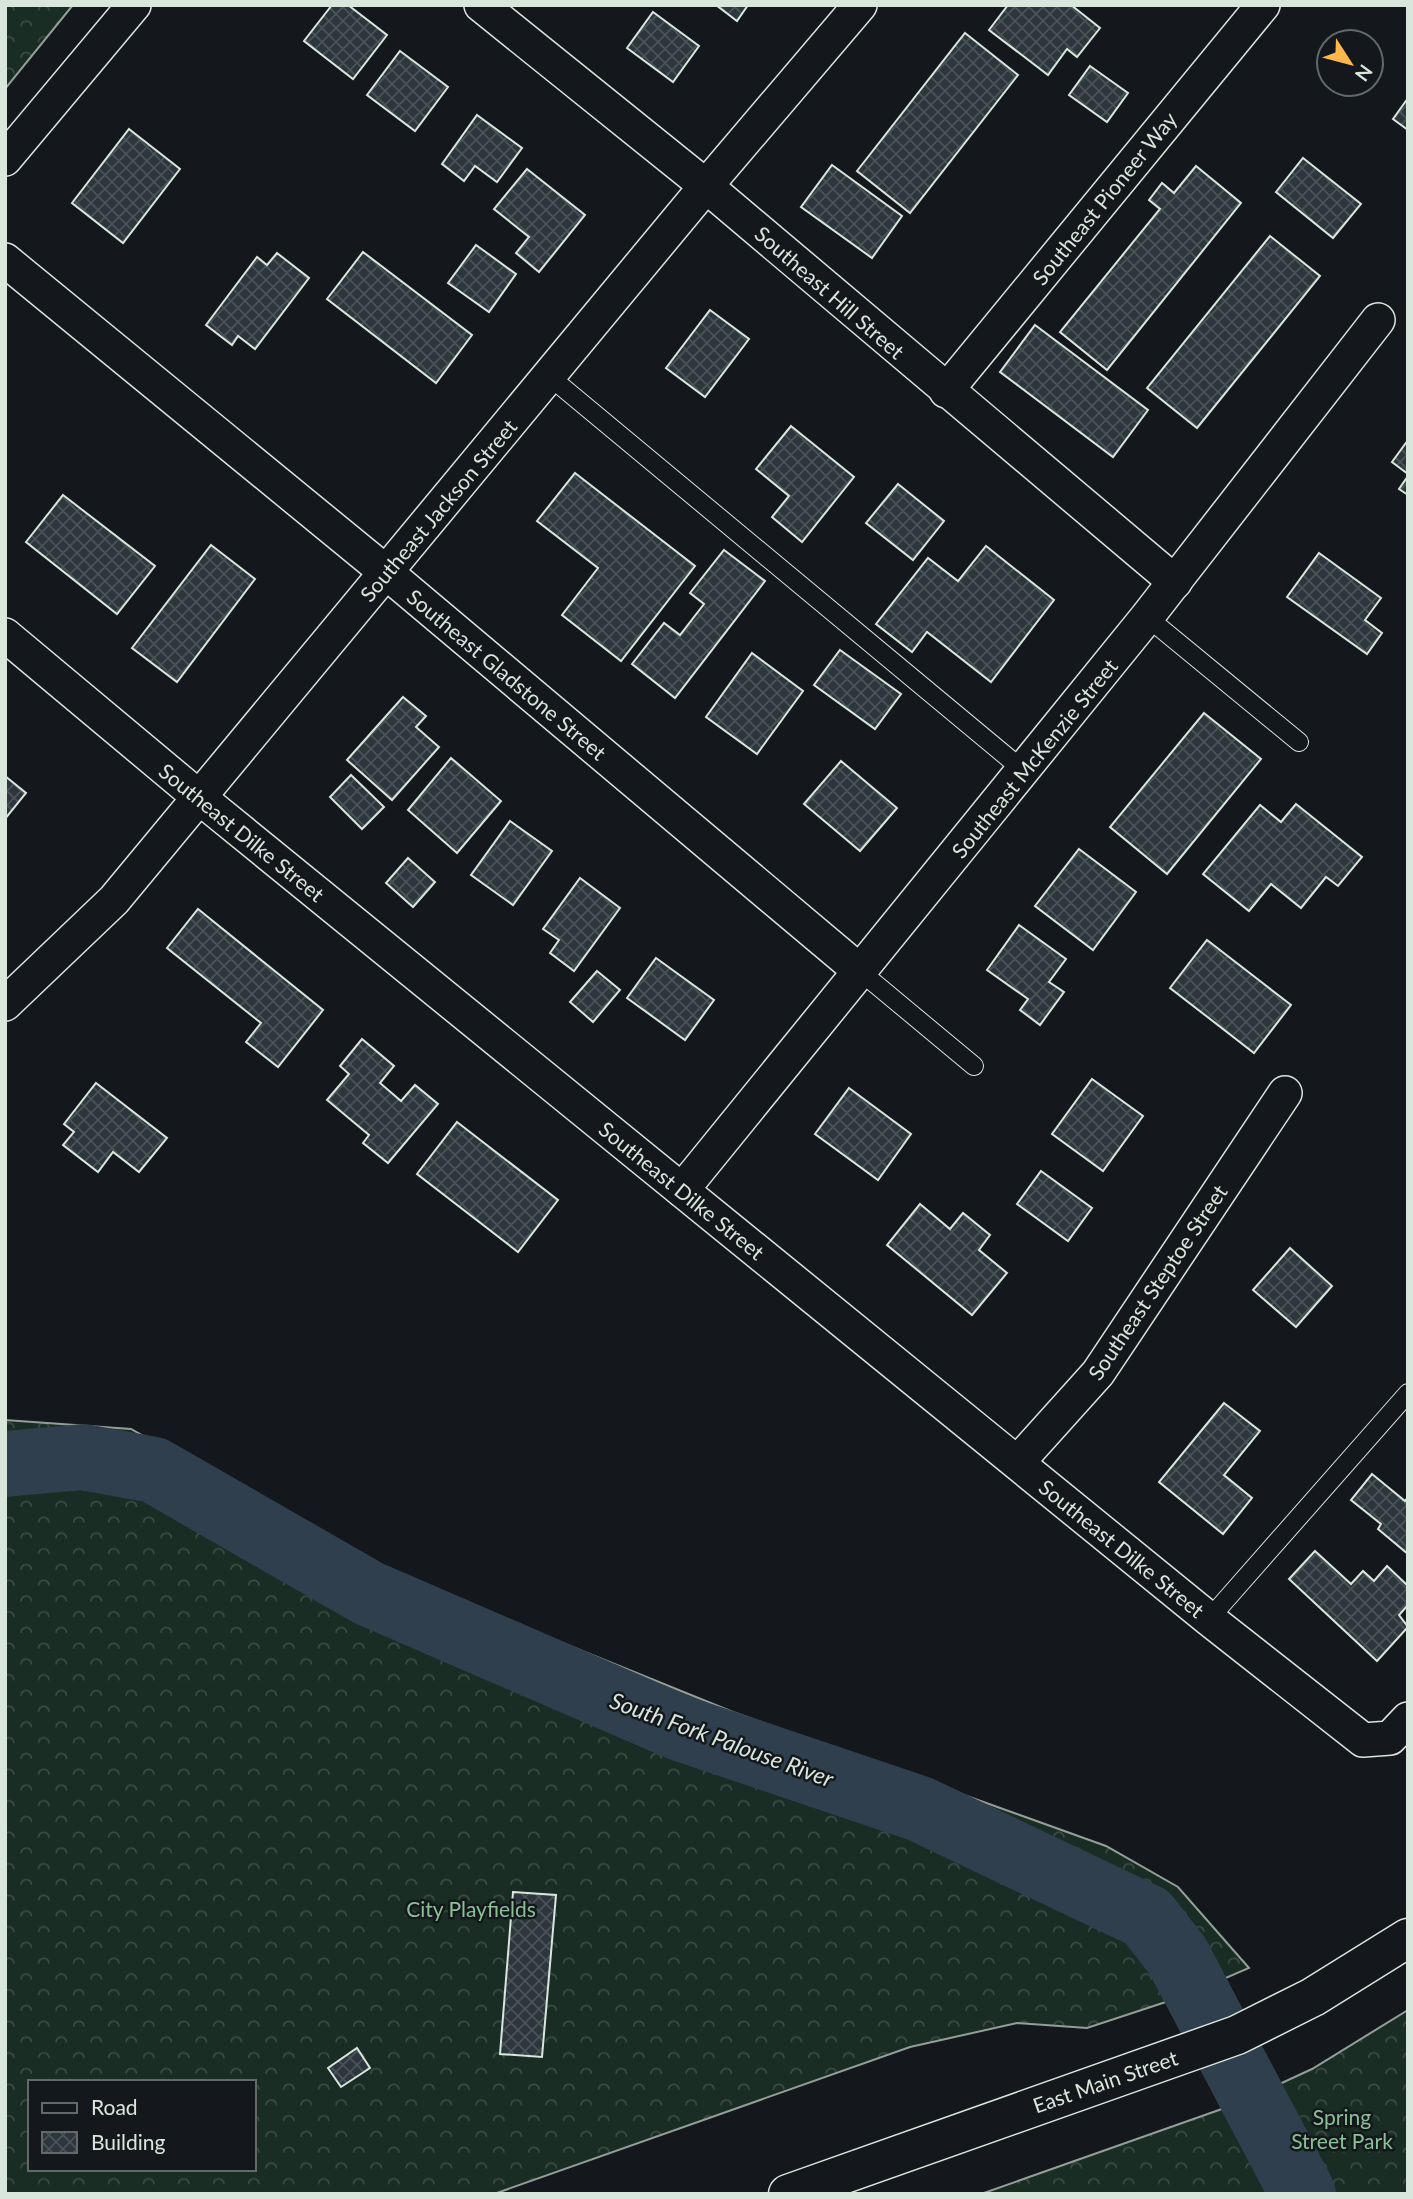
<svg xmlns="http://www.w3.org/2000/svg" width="1413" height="2199" font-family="Lato,sans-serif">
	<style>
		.forest { fill: url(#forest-crowns); stroke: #939e99; stroke-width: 2; fill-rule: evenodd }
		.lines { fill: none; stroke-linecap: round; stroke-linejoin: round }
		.river { stroke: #2f3f4d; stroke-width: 66 }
		.building { fill: url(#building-cross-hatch); stroke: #d8e6dc; stroke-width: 2 }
		.lane-casing { stroke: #d8e6dc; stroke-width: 20 }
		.street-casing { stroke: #d8e6dc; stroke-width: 36 }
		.primary-casing { stroke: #d8e6dc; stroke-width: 41 }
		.lane { stroke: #14181c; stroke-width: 18 }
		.street { stroke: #14181c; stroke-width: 33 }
		.primary { stroke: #14181c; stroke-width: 38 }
		.labels { text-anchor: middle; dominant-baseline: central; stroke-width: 5; stroke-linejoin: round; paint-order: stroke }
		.street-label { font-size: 21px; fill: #d8e6dc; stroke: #14181c }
		.park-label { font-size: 21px; fill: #8ac095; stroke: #14181c }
		.water-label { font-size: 23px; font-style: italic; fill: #d8e6dc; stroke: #14181c }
	</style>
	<defs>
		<pattern id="forest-crowns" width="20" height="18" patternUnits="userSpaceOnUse" patternTransform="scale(1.75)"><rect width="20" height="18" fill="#1a2d24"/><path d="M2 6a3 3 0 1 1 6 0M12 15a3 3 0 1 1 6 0" fill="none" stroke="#3b4b43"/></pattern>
		<pattern id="building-cross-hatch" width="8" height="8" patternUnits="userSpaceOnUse" patternTransform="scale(1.75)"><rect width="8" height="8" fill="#2c363c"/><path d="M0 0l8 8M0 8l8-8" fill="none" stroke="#4a5358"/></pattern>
	</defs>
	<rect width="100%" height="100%" fill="#14181c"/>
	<g class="forest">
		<path d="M 5,5 L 73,5 L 5,89 Z"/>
		<path d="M 5,1420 L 131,1429 L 352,1554 L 439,1593 L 733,1712 L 1106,1846 L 1178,1887 L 1249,1968 L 1184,1996 L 1087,2028 L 1017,2023 L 910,2047 L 494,2194 L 5,2194 ZM 30,2082 L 254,2082 L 254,2169 L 30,2169 Z"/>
		<path d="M 1408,2010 L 1408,2194 L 981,2194 L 1236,2104 L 1312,2069 Z"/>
	</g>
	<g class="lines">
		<path class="river" d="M 5,1464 L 83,1457 L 154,1470 L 368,1593 L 680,1728 L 920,1809 L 1147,1917 L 1178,1957 L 1303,2194"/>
	</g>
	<g class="building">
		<path d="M 332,5 L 348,5 L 387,35 L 353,79 L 304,41 Z"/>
		<path d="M 716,5 L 748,5 L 737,21 Z"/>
		<path d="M 1008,5 L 1071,5 L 1100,28 L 1077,57 L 1067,49 L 1048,75 L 989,30 Z"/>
		<path d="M 653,12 L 699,46 L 673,82 L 627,48 Z"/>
		<path d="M 965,33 L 1018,75 L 910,213 L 857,171 Z"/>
		<path d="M 400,51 L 448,87 L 415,131 L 367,95 Z"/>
		<path d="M 1090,66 L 1128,93 L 1107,122 L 1069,95 Z"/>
		<path d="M 1408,98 L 1408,130 L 1393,119 Z"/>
		<path d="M 477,115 L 522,148 L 497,182 L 475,166 L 464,181 L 442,164 Z"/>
		<path d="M 129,129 L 180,169 L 123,243 L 72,203 Z"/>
		<path d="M 1303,158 L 1361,204 L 1333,238 L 1276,192 Z"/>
		<path d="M 832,165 L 902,216 L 872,258 L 801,207 Z"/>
		<path d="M 1196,166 L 1241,203 L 1107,370 L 1060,332 L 1160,209 L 1149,200 L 1162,183 L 1174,193 Z"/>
		<path d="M 527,169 L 585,215 L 539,272 L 516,253 L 529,237 L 494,209 Z"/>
		<path d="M 1270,236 L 1320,276 L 1197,428 L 1147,388 Z"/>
		<path d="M 476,245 L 516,274 L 489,312 L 448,283 Z"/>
		<path d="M 363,252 L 472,335 L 436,383 L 327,299 Z"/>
		<path d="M 277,253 L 309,278 L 255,349 L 238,336 L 232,345 L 206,325 L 257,257 L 267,265 Z"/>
		<path d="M 710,310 L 749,339 L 705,397 L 666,368 Z"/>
		<path d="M 1035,325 L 1148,410 L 1113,457 L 1000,372 Z"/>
		<path d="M 791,426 L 854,477 L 802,542 L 772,517 L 789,496 L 756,469 Z"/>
		<path d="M 1408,440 L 1408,474 L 1392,462 Z"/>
		<path d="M 575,473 L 695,566 L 621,661 L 562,615 L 598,568 L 537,521 Z"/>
		<path d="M 1408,476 L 1408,495 L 1399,489 Z"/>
		<path d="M 898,484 L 944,521 L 913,560 L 866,523 Z"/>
		<path d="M 63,495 L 155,566 L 117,614 L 26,542 Z"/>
		<path d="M 211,545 L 255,579 L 177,682 L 132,648 Z"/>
		<path d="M 986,546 L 1054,600 L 991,682 L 927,632 L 912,652 L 876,624 L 928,558 L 958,581 Z"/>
		<path d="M 724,550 L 765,581 L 675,698 L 632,664 L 664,623 L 680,635 L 704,604 L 690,593 Z"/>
		<path d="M 1319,553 L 1381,598 L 1365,620 L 1382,633 L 1367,654 L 1287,597 Z"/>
		<path d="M 840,650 L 901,694 L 875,729 L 814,685 Z"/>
		<path d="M 752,653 L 803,691 L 757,754 L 706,717 Z"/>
		<path d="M 403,697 L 426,716 L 416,727 L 439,747 L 392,800 L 347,760 Z"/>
		<path d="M 1204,713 L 1261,759 L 1167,874 L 1110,827 Z"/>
		<path d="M 451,758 L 501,801 L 457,853 L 408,810 Z"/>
		<path d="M 841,761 L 897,808 L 860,851 L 804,804 Z"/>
		<path d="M 351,775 L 384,807 L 362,829 L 330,797 Z"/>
		<path d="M 5,776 L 26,793 L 5,819 Z"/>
		<path d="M 1296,804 L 1362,857 L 1338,886 L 1326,877 L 1301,908 L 1271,884 L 1249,911 L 1203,874 L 1260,805 L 1281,822 Z"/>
		<path d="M 510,821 L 552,851 L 513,905 L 471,875 Z"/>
		<path d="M 1079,849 L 1136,892 L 1093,950 L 1035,906 Z"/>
		<path d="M 408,858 L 435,882 L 413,907 L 386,883 Z"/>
		<path d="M 580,878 L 620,908 L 574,971 L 550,953 L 559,940 L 543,929 Z"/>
		<path d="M 198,909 L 323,1010 L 278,1067 L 246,1042 L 261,1023 L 167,948 Z"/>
		<path d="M 1019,925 L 1066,959 L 1049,982 L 1064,992 L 1040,1025 L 1020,1010 L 1028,999 L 987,970 Z"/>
		<path d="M 1207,940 L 1291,1005 L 1254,1053 L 1170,988 Z"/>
		<path d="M 656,958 L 714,1000 L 685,1040 L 627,998 Z"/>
		<path d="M 597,971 L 620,990 L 593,1022 L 570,1002 Z"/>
		<path d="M 362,1039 L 394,1066 L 380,1083 L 401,1101 L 415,1085 L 438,1104 L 388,1163 L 363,1143 L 369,1135 L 327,1100 L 349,1074 L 340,1066 Z"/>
		<path d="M 1092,1079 L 1143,1116 L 1103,1171 L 1052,1134 Z"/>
		<path d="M 96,1083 L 167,1138 L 139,1172 L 113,1152 L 98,1172 L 63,1145 L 74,1132 L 64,1124 Z"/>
		<path d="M 849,1088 L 911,1134 L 878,1180 L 815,1134 Z"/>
		<path d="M 457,1122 L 558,1200 L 518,1252 L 417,1174 Z"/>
		<path d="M 1041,1171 L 1092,1208 L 1068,1241 L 1017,1204 Z"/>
		<path d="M 920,1204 L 950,1229 L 963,1213 L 990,1235 L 979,1250 L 1007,1273 L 972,1315 L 887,1245 Z"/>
		<path d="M 1290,1248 L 1332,1286 L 1296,1327 L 1253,1290 Z"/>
		<path d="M 1224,1403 L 1260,1431 L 1224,1475 L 1252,1498 L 1223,1534 L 1159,1482 Z"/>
		<path d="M 1372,1474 L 1405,1501 L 1408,1497 L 1408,1554 L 1378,1529 L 1381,1524 L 1351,1500 Z"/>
		<path d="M 1315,1551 L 1351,1584 L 1363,1571 L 1374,1581 L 1387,1566 L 1408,1586 L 1408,1605 L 1399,1615 L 1408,1627 L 1377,1661 L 1289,1579 Z"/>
		<path d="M 513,1892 L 556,1895 L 542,2057 L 500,2054 Z"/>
		<path d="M 357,2048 L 370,2068 L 341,2087 L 328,2068 Z"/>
	</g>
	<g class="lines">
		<defs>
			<g id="lane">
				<path d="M 549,376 L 1023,770"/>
				<path d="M 1147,617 L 1299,742"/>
				<path d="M 861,972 L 974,1066"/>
				<path d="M 1209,1619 L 1408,1393"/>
			</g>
			<g id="street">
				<path d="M 481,5 L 706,186 L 1175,582"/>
				<path d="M 5,159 L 134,5"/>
				<path d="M 5,260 L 387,573 L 861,972"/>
				<path d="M 946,391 L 1263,5"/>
				<path d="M 5,635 L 200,798 L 1209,1619 L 1363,1740 L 1390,1738 L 1408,1719"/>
				<path d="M 5,1004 L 114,900 L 706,186 L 860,5"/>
				<path d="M 682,1190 L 1147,617 L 1378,320"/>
				<path d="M 1018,1462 L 1098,1373 L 1285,1093"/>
			</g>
			<path id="primary" d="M 788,2194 L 1237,2035 L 1313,1997 L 1408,1938"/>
		</defs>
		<use href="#lane" class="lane-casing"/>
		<use href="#street" class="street-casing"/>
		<use href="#primary" class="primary-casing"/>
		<use href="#lane" class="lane"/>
		<use href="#street" class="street"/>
		<use href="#primary" class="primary"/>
	</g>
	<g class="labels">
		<g class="street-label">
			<text transform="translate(1104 198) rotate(-51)">Southeast Pioneer Way</text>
			<text transform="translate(830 292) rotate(41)">Southeast Hill Street</text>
			<text transform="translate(438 510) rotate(-50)">Southeast Jackson Street</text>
			<text transform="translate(507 674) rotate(40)">Southeast Gladstone Street</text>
			<text transform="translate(1034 758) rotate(-51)">Southeast McKenzie Street</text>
			<text transform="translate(242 832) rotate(39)">Southeast Dilke Street</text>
			<text transform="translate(682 1190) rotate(39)">Southeast Dilke Street</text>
			<text transform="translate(1157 1282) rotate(-56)">Southeast Steptoe Street</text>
			<text transform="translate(1122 1548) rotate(39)">Southeast Dilke Street</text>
			<text transform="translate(1105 2081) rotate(-19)">East Main Street</text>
		</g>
		<g class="park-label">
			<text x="471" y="1908">City Playfields</text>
			<text x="1342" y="2116">Spring<tspan x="1342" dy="24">Street Park</tspan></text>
		</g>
		<g class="water-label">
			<text transform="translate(722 1739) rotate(20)">South Fork Palouse River</text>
		</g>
	</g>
	<rect width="1413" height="2199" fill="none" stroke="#d8e6dc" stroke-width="14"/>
	<rect x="28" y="2080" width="228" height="91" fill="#14181c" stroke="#626a69" stroke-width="2"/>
	<rect x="42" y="2103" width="35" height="10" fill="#14181c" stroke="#626a69" stroke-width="2"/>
	<text x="91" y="2115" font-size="21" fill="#d8e6dc">Road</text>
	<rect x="42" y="2132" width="35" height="21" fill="url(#building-cross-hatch)" stroke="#626a69" stroke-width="2"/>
	<text x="91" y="2150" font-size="21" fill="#d8e6dc">Building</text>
	<g transform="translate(1350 63) rotate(126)"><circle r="33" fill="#14181c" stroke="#626a69" stroke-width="2"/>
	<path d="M0-5L12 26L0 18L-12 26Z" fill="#ffb74d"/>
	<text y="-10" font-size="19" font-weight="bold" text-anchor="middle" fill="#d8e6dc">N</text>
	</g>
</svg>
